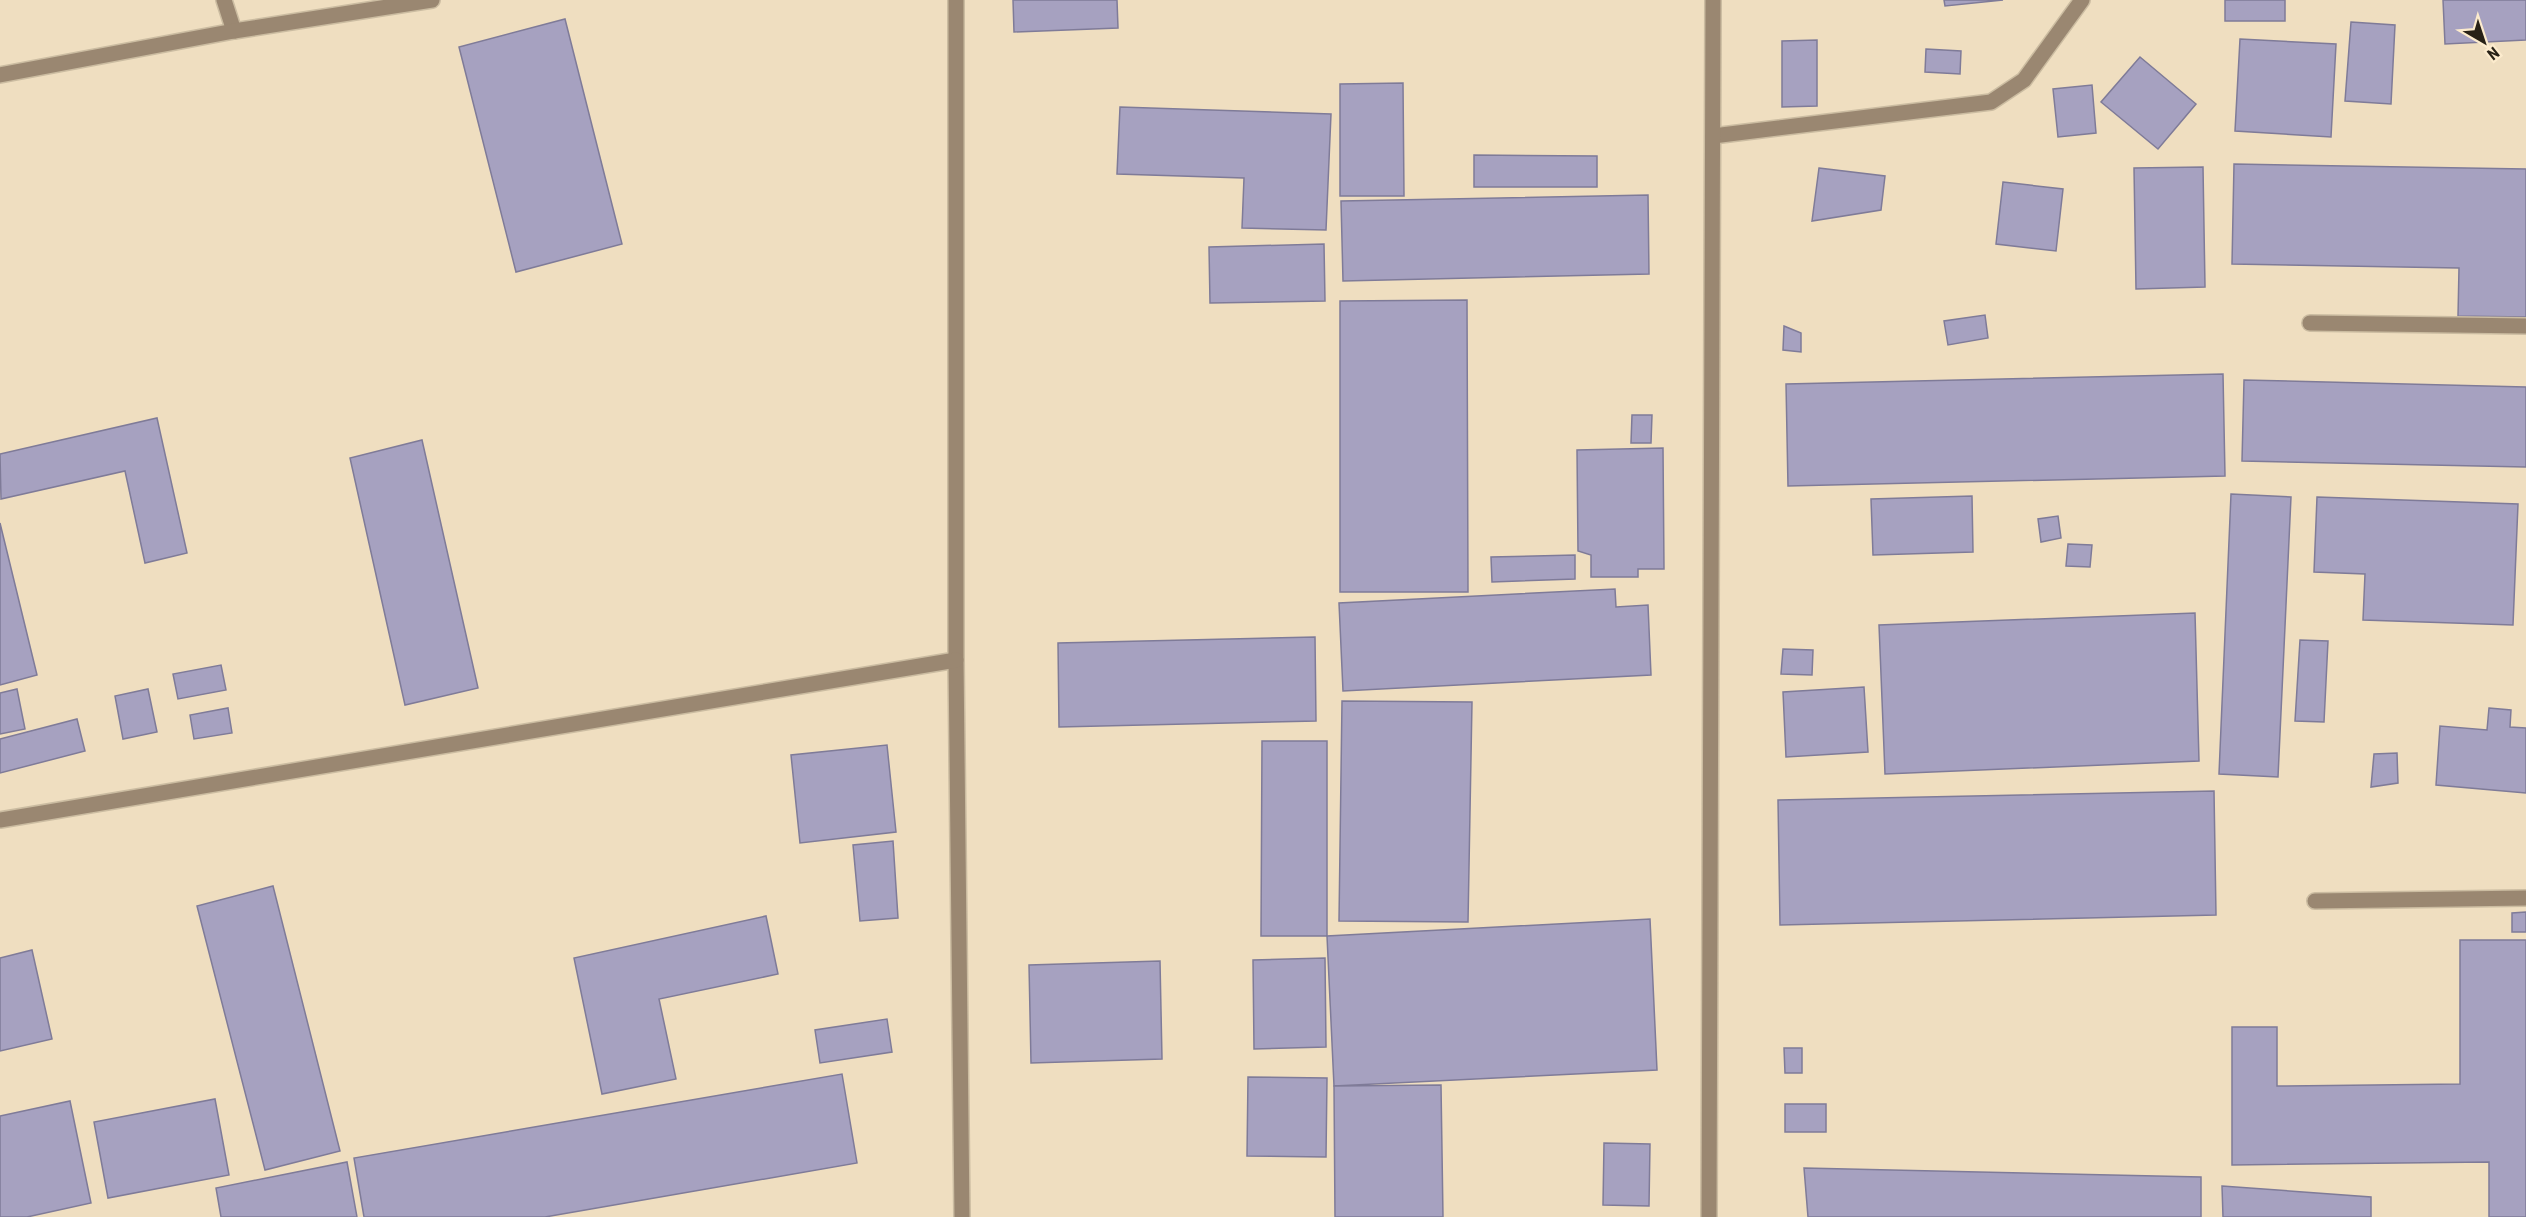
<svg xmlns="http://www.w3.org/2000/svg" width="2526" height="1217" font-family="'Roboto Condensed',sans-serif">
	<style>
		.building { fill: #a6a1c0; stroke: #7f7b98; stroke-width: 1.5 }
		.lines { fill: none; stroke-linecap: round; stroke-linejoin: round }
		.service-casing { stroke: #cbbca1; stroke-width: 18 }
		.minor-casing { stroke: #cbbca1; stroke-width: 18 }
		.service { stroke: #9a8771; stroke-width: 15 }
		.minor { stroke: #9a8771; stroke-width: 15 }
	</style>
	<rect width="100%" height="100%" fill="#efdec0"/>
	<g class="building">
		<path d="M 1013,0 L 1117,0 L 1118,28 L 1014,32 Z"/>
		<path d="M 1944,0 L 2003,0 L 1945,6 Z"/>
		<rect x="2225" y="0" width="60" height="21"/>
		<path d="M 2443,0 L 2526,0 L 2526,40 L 2445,44 Z"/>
		<path d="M 565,19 L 622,244 L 516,272 L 459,47 Z"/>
		<path d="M 2351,22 L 2395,25 L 2391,104 L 2345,101 Z"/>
		<path d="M 2240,39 L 2336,44 L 2331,137 L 2235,131 Z"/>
		<path d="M 1817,40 L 1817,106 L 1782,107 L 1782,41 Z"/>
		<path d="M 1926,49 L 1961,51 L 1960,74 L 1925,72 Z"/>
		<path d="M 2140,57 L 2196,104 L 2158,149 L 2101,102 Z"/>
		<path d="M 1403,83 L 1404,196 L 1340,196 L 1340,84 Z"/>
		<path d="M 2092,85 L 2096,133 L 2058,137 L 2053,89 Z"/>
		<path d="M 1120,107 L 1331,114 L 1326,230 L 1242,228 L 1244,178 L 1117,174 Z"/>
		<path d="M 1474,155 L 1597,156 L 1597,187 L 1474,187 Z"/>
		<path d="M 2234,164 L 2526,169 L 2526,317 L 2458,316 L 2459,268 L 2232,264 Z"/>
		<path d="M 2203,167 L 2205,287 L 2136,289 L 2134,168 Z"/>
		<path d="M 1819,168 L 1885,176 L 1881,210 L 1812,221 Z"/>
		<path d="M 2003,182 L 2063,189 L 2056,251 L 1996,244 Z"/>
		<path d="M 1648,195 L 1649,274 L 1343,281 L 1341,201 Z"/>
		<path d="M 1324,244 L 1325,301 L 1210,303 L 1209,247 Z"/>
		<path d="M 1467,300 L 1468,592 L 1340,592 L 1340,301 Z"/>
		<path d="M 1985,315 L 1988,338 L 1948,345 L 1944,321 Z"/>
		<path d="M 1784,326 L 1801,333 L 1801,352 L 1783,350 Z"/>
		<path d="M 2223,374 L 2225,476 L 1788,486 L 1786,384 Z"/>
		<path d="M 2244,380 L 2526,387 L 2526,467 L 2242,461 Z"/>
		<path d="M 1632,415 L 1652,415 L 1651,443 L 1631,443 Z"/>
		<path d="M 157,418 L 187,553 L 145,563 L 125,471 L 1,499 L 0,454 Z"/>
		<path d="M 422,440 L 478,688 L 405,705 L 350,458 Z"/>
		<path d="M 1663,448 L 1664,569 L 1638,569 L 1638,577 L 1591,577 L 1591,555 L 1578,551 L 1577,450 Z"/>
		<path d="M 2231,494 L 2291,497 L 2278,777 L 2219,774 Z"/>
		<path d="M 1972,496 L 1973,552 L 1873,555 L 1871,499 Z"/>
		<path d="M 2317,497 L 2518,504 L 2513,625 L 2363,620 L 2365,574 L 2314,572 Z"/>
		<path d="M 2058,516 L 2061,538 L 2041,542 L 2038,519 Z"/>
		<path d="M 0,523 L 37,675 L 0,685 Z"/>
		<path d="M 2068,544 L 2092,545 L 2090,567 L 2066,566 Z"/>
		<path d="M 1575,555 L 1575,579 L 1492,582 L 1491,557 Z"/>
		<path d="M 1615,589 L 1616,607 L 1648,605 L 1651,675 L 1343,691 L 1339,603 Z"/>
		<path d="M 2195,613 L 2199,761 L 1885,774 L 1879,625 Z"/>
		<path d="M 1315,637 L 1316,721 L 1059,727 L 1058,643 Z"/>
		<path d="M 2300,640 L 2328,641 L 2324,722 L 2295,721 Z"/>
		<path d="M 1783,649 L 1813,650 L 1812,675 L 1781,674 Z"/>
		<path d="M 221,665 L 226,690 L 178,699 L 173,674 Z"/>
		<path d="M 1864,687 L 1868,752 L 1786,757 L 1783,692 Z"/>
		<path d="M 17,689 L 25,729 L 0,734 L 0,693 Z"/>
		<path d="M 148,689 L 157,732 L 123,739 L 115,696 Z"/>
		<path d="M 1342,701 L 1472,702 L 1468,922 L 1339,921 Z"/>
		<path d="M 228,708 L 232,733 L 194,739 L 190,715 Z"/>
		<path d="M 2489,708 L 2511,710 L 2510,727 L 2526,728 L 2526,793 L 2436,785 L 2440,726 L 2487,730 Z"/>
		<path d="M 77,719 L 85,751 L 0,773 L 0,739 Z"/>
		<path d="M 1262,741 L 1327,741 L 1327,936 L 1261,936 Z"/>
		<path d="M 887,745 L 896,832 L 800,843 L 791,755 Z"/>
		<path d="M 2397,753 L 2398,783 L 2371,787 L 2374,754 Z"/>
		<path d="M 2214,791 L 2216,915 L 1780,925 L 1778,800 Z"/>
		<path d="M 893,841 L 898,918 L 860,921 L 853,845 Z"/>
		<path d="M 273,886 L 340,1151 L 265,1170 L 197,906 Z"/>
		<path d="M 2526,912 L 2526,932 L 2512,932 L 2512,913 Z"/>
		<path d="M 766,916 L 778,974 L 659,999 L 676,1079 L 602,1094 L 574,958 Z"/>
		<path d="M 1650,919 L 1657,1070 L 1334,1086 L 1327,936 Z"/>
		<path d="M 2460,940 L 2526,940 L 2526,1217 L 2489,1217 L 2489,1162 L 2232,1165 L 2232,1027 L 2277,1027 L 2277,1086 L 2460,1084 Z"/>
		<path d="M 32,950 L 52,1039 L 0,1051 L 0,958 Z"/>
		<path d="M 1325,958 L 1326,1047 L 1254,1049 L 1253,960 Z"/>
		<path d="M 1160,961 L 1162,1059 L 1031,1063 L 1029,965 Z"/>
		<path d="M 887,1019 L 892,1052 L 820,1063 L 815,1030 Z"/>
		<path d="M 1784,1048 L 1802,1048 L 1802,1073 L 1785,1073 Z"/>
		<path d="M 842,1074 L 857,1163 L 545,1217 L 364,1217 L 354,1158 Z"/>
		<path d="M 1248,1077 L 1327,1078 L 1326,1157 L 1247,1156 Z"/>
		<path d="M 1441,1085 L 1443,1217 L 1335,1217 L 1334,1086 Z"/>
		<path d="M 215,1099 L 229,1175 L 108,1198 L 94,1122 Z"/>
		<path d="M 70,1101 L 91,1203 L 27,1217 L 0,1217 L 0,1116 Z"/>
		<rect x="1785" y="1104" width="41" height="28"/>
		<path d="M 1604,1143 L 1650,1144 L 1649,1206 L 1603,1205 Z"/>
		<path d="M 347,1162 L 357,1217 L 221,1217 L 216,1188 Z"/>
		<path d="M 1804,1168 L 2201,1177 L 2201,1217 L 1808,1217 Z"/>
		<path d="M 2222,1186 L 2371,1197 L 2371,1217 L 2223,1217 Z"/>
	</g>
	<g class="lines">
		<defs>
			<g id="service">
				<path d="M 2310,323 L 2526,326"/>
				<path d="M 2315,901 L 2526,898"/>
			</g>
			<g id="minor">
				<path d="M 224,0 L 234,31"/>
				<path d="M 956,0 L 956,660 L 962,1217"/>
				<path d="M 0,75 L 234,31 L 432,0"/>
				<path d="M 1713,136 L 1991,102 L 2024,80 L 2082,0"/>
				<path d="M 0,820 L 956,660"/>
				<path d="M 1709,1217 L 1713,0"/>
			</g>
		</defs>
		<use href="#service" class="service-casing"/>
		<use href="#minor" class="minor-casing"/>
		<use href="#service" class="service"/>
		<use href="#minor" class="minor"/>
	</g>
	<g transform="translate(2484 42) rotate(141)" stroke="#fcebcd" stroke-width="4.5" paint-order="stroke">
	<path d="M0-4.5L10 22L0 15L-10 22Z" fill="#272116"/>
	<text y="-9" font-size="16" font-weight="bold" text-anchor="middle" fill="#272116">N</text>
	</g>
</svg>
